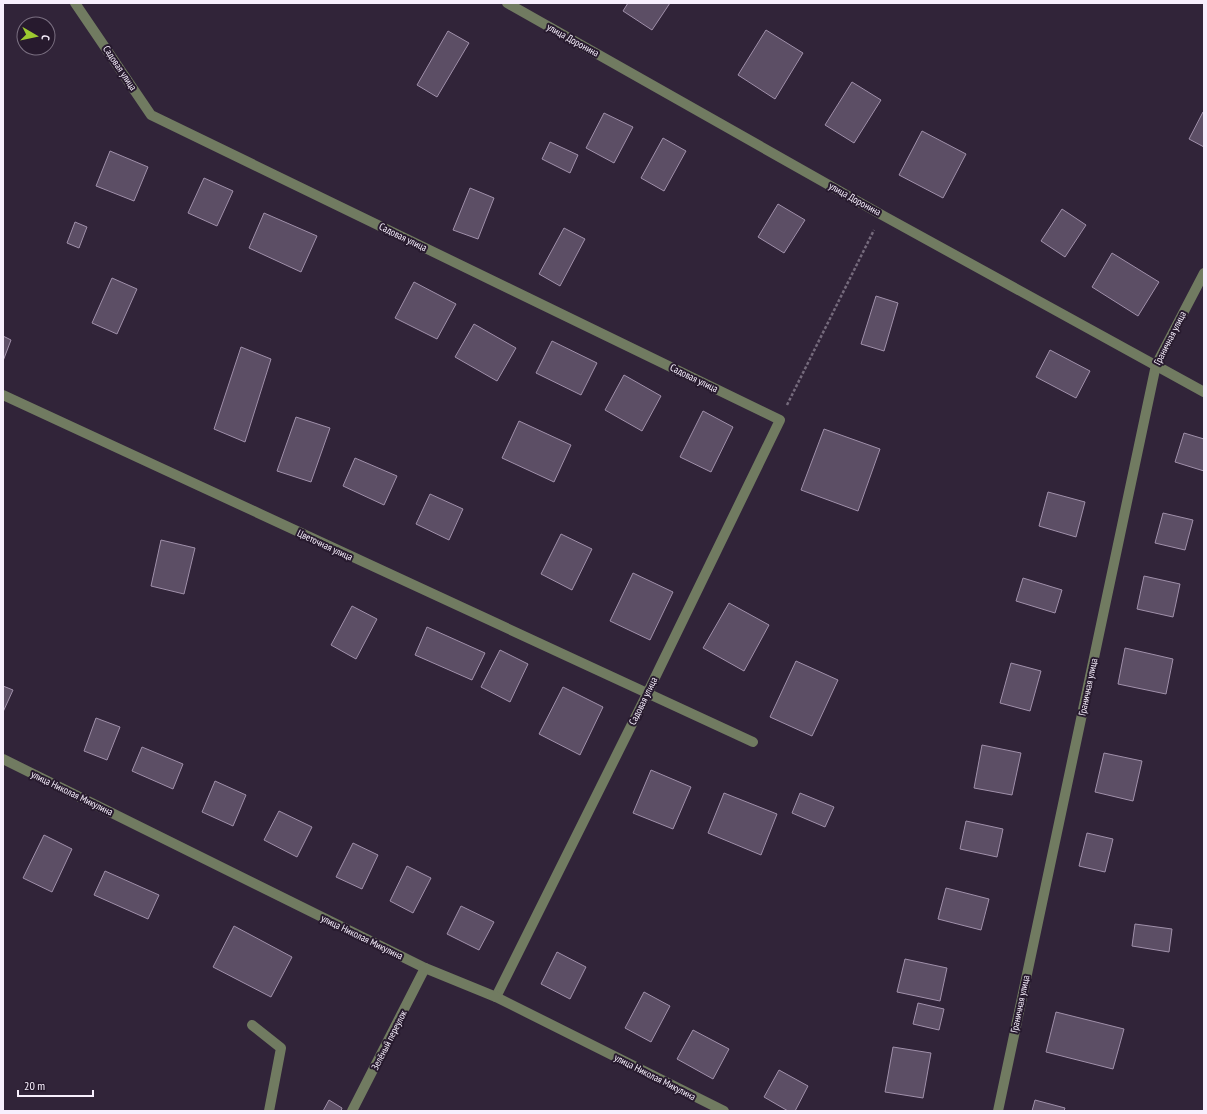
<svg xmlns="http://www.w3.org/2000/svg" width="1207" height="1114" font-family="'PT Sans Narrow',sans-serif">
	<style>
		.building { fill: #5c4e65; stroke: #a090aa }
		.lines { fill: none; stroke-linecap: round; stroke-linejoin: round }
		.path { stroke: #756a7c; stroke-width: 2.5; stroke-dasharray: 3 2; stroke-linecap: butt }
		.minor { stroke: #717b61; stroke-width: 10 }
		.labels { text-anchor: middle; dominant-baseline: central; stroke-width: 4; stroke-linejoin: round; paint-order: stroke }
		.street-label { font-size: 10px; fill: #f7effd; stroke: #271a2e }
	</style>
	<rect width="100%" height="100%" fill="#312439"/>
	<g class="building">
		<path d="M 628,3 L 670,3 L 652,30 L 623,11 Z"/>
		<path d="M 766,30 L 803,53 L 775,99 L 738,75 Z"/>
		<path d="M 448,31 L 469,43 L 437,97 L 417,85 Z"/>
		<path d="M 852,82 L 881,100 L 854,143 L 825,125 Z"/>
		<path d="M 1203,112 L 1204,112 L 1204,147 L 1189,139 Z"/>
		<path d="M 604,113 L 633,127 L 614,163 L 586,148 Z"/>
		<path d="M 922,131 L 966,154 L 943,198 L 899,175 Z"/>
		<path d="M 663,138 L 686,151 L 664,191 L 641,178 Z"/>
		<path d="M 550,142 L 578,155 L 570,173 L 542,159 Z"/>
		<path d="M 110,151 L 148,167 L 134,201 L 96,186 Z"/>
		<path d="M 204,178 L 233,191 L 217,226 L 188,213 Z"/>
		<path d="M 470,188 L 494,198 L 478,239 L 453,230 Z"/>
		<path d="M 778,204 L 805,220 L 784,253 L 758,237 Z"/>
		<path d="M 1062,209 L 1086,225 L 1065,257 L 1041,241 Z"/>
		<path d="M 264,213 L 317,236 L 301,272 L 249,248 Z"/>
		<path d="M 75,222 L 87,227 L 79,248 L 67,243 Z"/>
		<path d="M 564,228 L 585,239 L 560,286 L 539,274 Z"/>
		<path d="M 1112,253 L 1159,282 L 1138,316 L 1092,287 Z"/>
		<path d="M 112,278 L 137,289 L 117,334 L 92,323 Z"/>
		<path d="M 414,282 L 456,304 L 437,339 L 395,318 Z"/>
		<path d="M 876,296 L 898,303 L 884,351 L 861,344 Z"/>
		<path d="M 474,324 L 516,348 L 497,381 L 455,357 Z"/>
		<path d="M 3,336 L 11,340 L 3,361 Z"/>
		<path d="M 552,341 L 597,363 L 581,395 L 536,373 Z"/>
		<path d="M 241,347 L 271,359 L 245,442 L 214,429 Z"/>
		<path d="M 1050,350 L 1090,371 L 1076,398 L 1036,377 Z"/>
		<path d="M 624,375 L 661,396 L 642,431 L 605,410 Z"/>
		<path d="M 703,411 L 733,427 L 711,472 L 680,457 Z"/>
		<path d="M 296,417 L 330,428 L 311,482 L 277,471 Z"/>
		<path d="M 519,421 L 571,445 L 554,482 L 502,458 Z"/>
		<path d="M 824,429 L 880,449 L 858,511 L 801,490 Z"/>
		<path d="M 1184,433 L 1204,439 L 1204,471 L 1175,462 Z"/>
		<path d="M 355,458 L 397,476 L 384,505 L 343,486 Z"/>
		<path d="M 1048,492 L 1085,502 L 1076,537 L 1039,526 Z"/>
		<path d="M 430,494 L 463,509 L 449,540 L 416,524 Z"/>
		<path d="M 1163,513 L 1193,520 L 1185,550 L 1155,543 Z"/>
		<path d="M 561,534 L 592,549 L 572,590 L 541,574 Z"/>
		<path d="M 161,540 L 195,548 L 184,594 L 151,586 Z"/>
		<path d="M 633,573 L 673,592 L 650,640 L 610,621 Z"/>
		<path d="M 1144,576 L 1180,584 L 1173,617 L 1137,609 Z"/>
		<path d="M 1023,578 L 1062,590 L 1055,613 L 1016,601 Z"/>
		<path d="M 729,603 L 769,625 L 744,671 L 703,648 Z"/>
		<path d="M 352,606 L 377,619 L 356,659 L 331,645 Z"/>
		<path d="M 427,627 L 485,653 L 472,680 L 415,655 Z"/>
		<path d="M 1125,648 L 1173,659 L 1166,694 L 1118,684 Z"/>
		<path d="M 500,650 L 528,664 L 510,702 L 481,687 Z"/>
		<path d="M 796,661 L 838,680 L 812,736 L 770,717 Z"/>
		<path d="M 1011,663 L 1041,671 L 1030,711 L 1000,703 Z"/>
		<path d="M 3,686 L 13,690 L 3,712 Z"/>
		<path d="M 563,687 L 603,707 L 580,755 L 539,734 Z"/>
		<path d="M 96,718 L 120,727 L 107,760 L 84,751 Z"/>
		<path d="M 982,745 L 1021,753 L 1012,795 L 974,788 Z"/>
		<path d="M 142,747 L 183,764 L 173,789 L 132,771 Z"/>
		<path d="M 1104,753 L 1142,761 L 1133,801 L 1095,792 Z"/>
		<path d="M 651,770 L 691,787 L 673,829 L 633,813 Z"/>
		<path d="M 215,781 L 246,795 L 233,826 L 202,812 Z"/>
		<path d="M 724,793 L 777,814 L 761,855 L 708,833 Z"/>
		<path d="M 800,793 L 834,807 L 825,827 L 792,813 Z"/>
		<path d="M 279,811 L 312,827 L 297,857 L 264,840 Z"/>
		<path d="M 966,821 L 1003,829 L 997,857 L 960,849 Z"/>
		<path d="M 1087,833 L 1113,839 L 1105,872 L 1079,866 Z"/>
		<path d="M 44,835 L 72,849 L 52,892 L 23,878 Z"/>
		<path d="M 353,843 L 378,855 L 362,889 L 336,877 Z"/>
		<path d="M 407,866 L 431,878 L 413,913 L 390,901 Z"/>
		<path d="M 105,871 L 159,895 L 148,919 L 94,895 Z"/>
		<path d="M 946,888 L 989,899 L 981,930 L 938,919 Z"/>
		<path d="M 461,906 L 494,922 L 479,950 L 447,934 Z"/>
		<path d="M 1135,924 L 1172,929 L 1169,952 L 1132,946 Z"/>
		<path d="M 234,926 L 292,957 L 271,997 L 213,967 Z"/>
		<path d="M 557,952 L 586,967 L 570,999 L 541,984 Z"/>
		<path d="M 905,959 L 947,968 L 940,1001 L 897,992 Z"/>
		<path d="M 644,992 L 670,1006 L 651,1042 L 625,1028 Z"/>
		<path d="M 918,1003 L 944,1009 L 939,1030 L 913,1024 Z"/>
		<path d="M 1056,1012 L 1124,1029 L 1113,1069 L 1046,1052 Z"/>
		<path d="M 693,1030 L 729,1049 L 713,1079 L 677,1059 Z"/>
		<path d="M 893,1047 L 931,1053 L 923,1098 L 885,1092 Z"/>
		<path d="M 779,1070 L 808,1086 L 795,1111 L 788,1111 L 764,1097 Z"/>
		<path d="M 329,1100 L 342,1108 L 341,1111 L 323,1111 Z"/>
		<path d="M 1035,1100 L 1065,1108 L 1064,1111 L 1032,1111 Z"/>
	</g>
	<g class="lines">
		<path class="path" d="M 787,405 L 874,230"/>
		<g class="minor">
			<path d="M 75,3 L 151,115 L 780,420 L 647,694 L 496,997"/>
			<path d="M 507,3 L 882,215 L 1204,392"/>
			<path d="M 3,395 L 753,742"/>
			<path d="M 3,759 L 425,968 L 496,997 L 724,1111"/>
			<path d="M 252,1025 L 281,1048 L 269,1111"/>
			<path d="M 352,1111 L 425,968"/>
			<path d="M 998,1111 L 1156,365 L 1204,273"/>
		</g>
	</g>
	<g class="labels">
		<g class="street-label">
			<text transform="translate(573 40) rotate(29)">улица Доронина</text>
			<text transform="translate(120 68) rotate(56)">Садовая улица</text>
			<text transform="translate(855 199) rotate(29)">улица Доронина</text>
			<text transform="translate(403 237) rotate(26)">Садовая улица</text>
			<text transform="translate(1170 338) rotate(-63)">Граничная улица</text>
			<text transform="translate(694 378) rotate(26)">Садовая улица</text>
			<text transform="translate(325 545) rotate(25)">Цветочная улица</text>
			<text transform="translate(1088 687) rotate(-78)">Граничная улица</text>
			<text transform="translate(643 701) rotate(-64)">Садовая улица</text>
			<text transform="translate(72 793) rotate(26)">улица Николая Микулина</text>
			<text transform="translate(362 937) rotate(26)">улица Николая Микулина</text>
			<text transform="translate(1020 1004) rotate(-78)">Граничная улица</text>
			<text transform="translate(389 1040) rotate(-63)">Зелёный переулок</text>
			<text transform="translate(655 1077) rotate(27)">улица Николая Микулина</text>
		</g>
	</g>
	<rect width="1207" height="1114" fill="none" stroke="#f7effd" stroke-width="8"/>
	<g transform="translate(36 36) rotate(99)"><circle r="19" fill="#271a2e" stroke="#7a6f81"/>
	<path d="M0-3L7 15L0 10L-7 15Z" fill="#9dca30"/>
	<text y="-6" font-size="11" font-weight="bold" text-anchor="middle" fill="#f7effd">С</text>
	</g>
	<path d="M18 1090v6h75v-6" fill="none" stroke="#f7effd" stroke-width="2"/>
	<text x="24" y="1090" font-size="12" fill="#f7effd" stroke="#271a2e" stroke-width="3" paint-order="stroke">20 m</text>
</svg>
